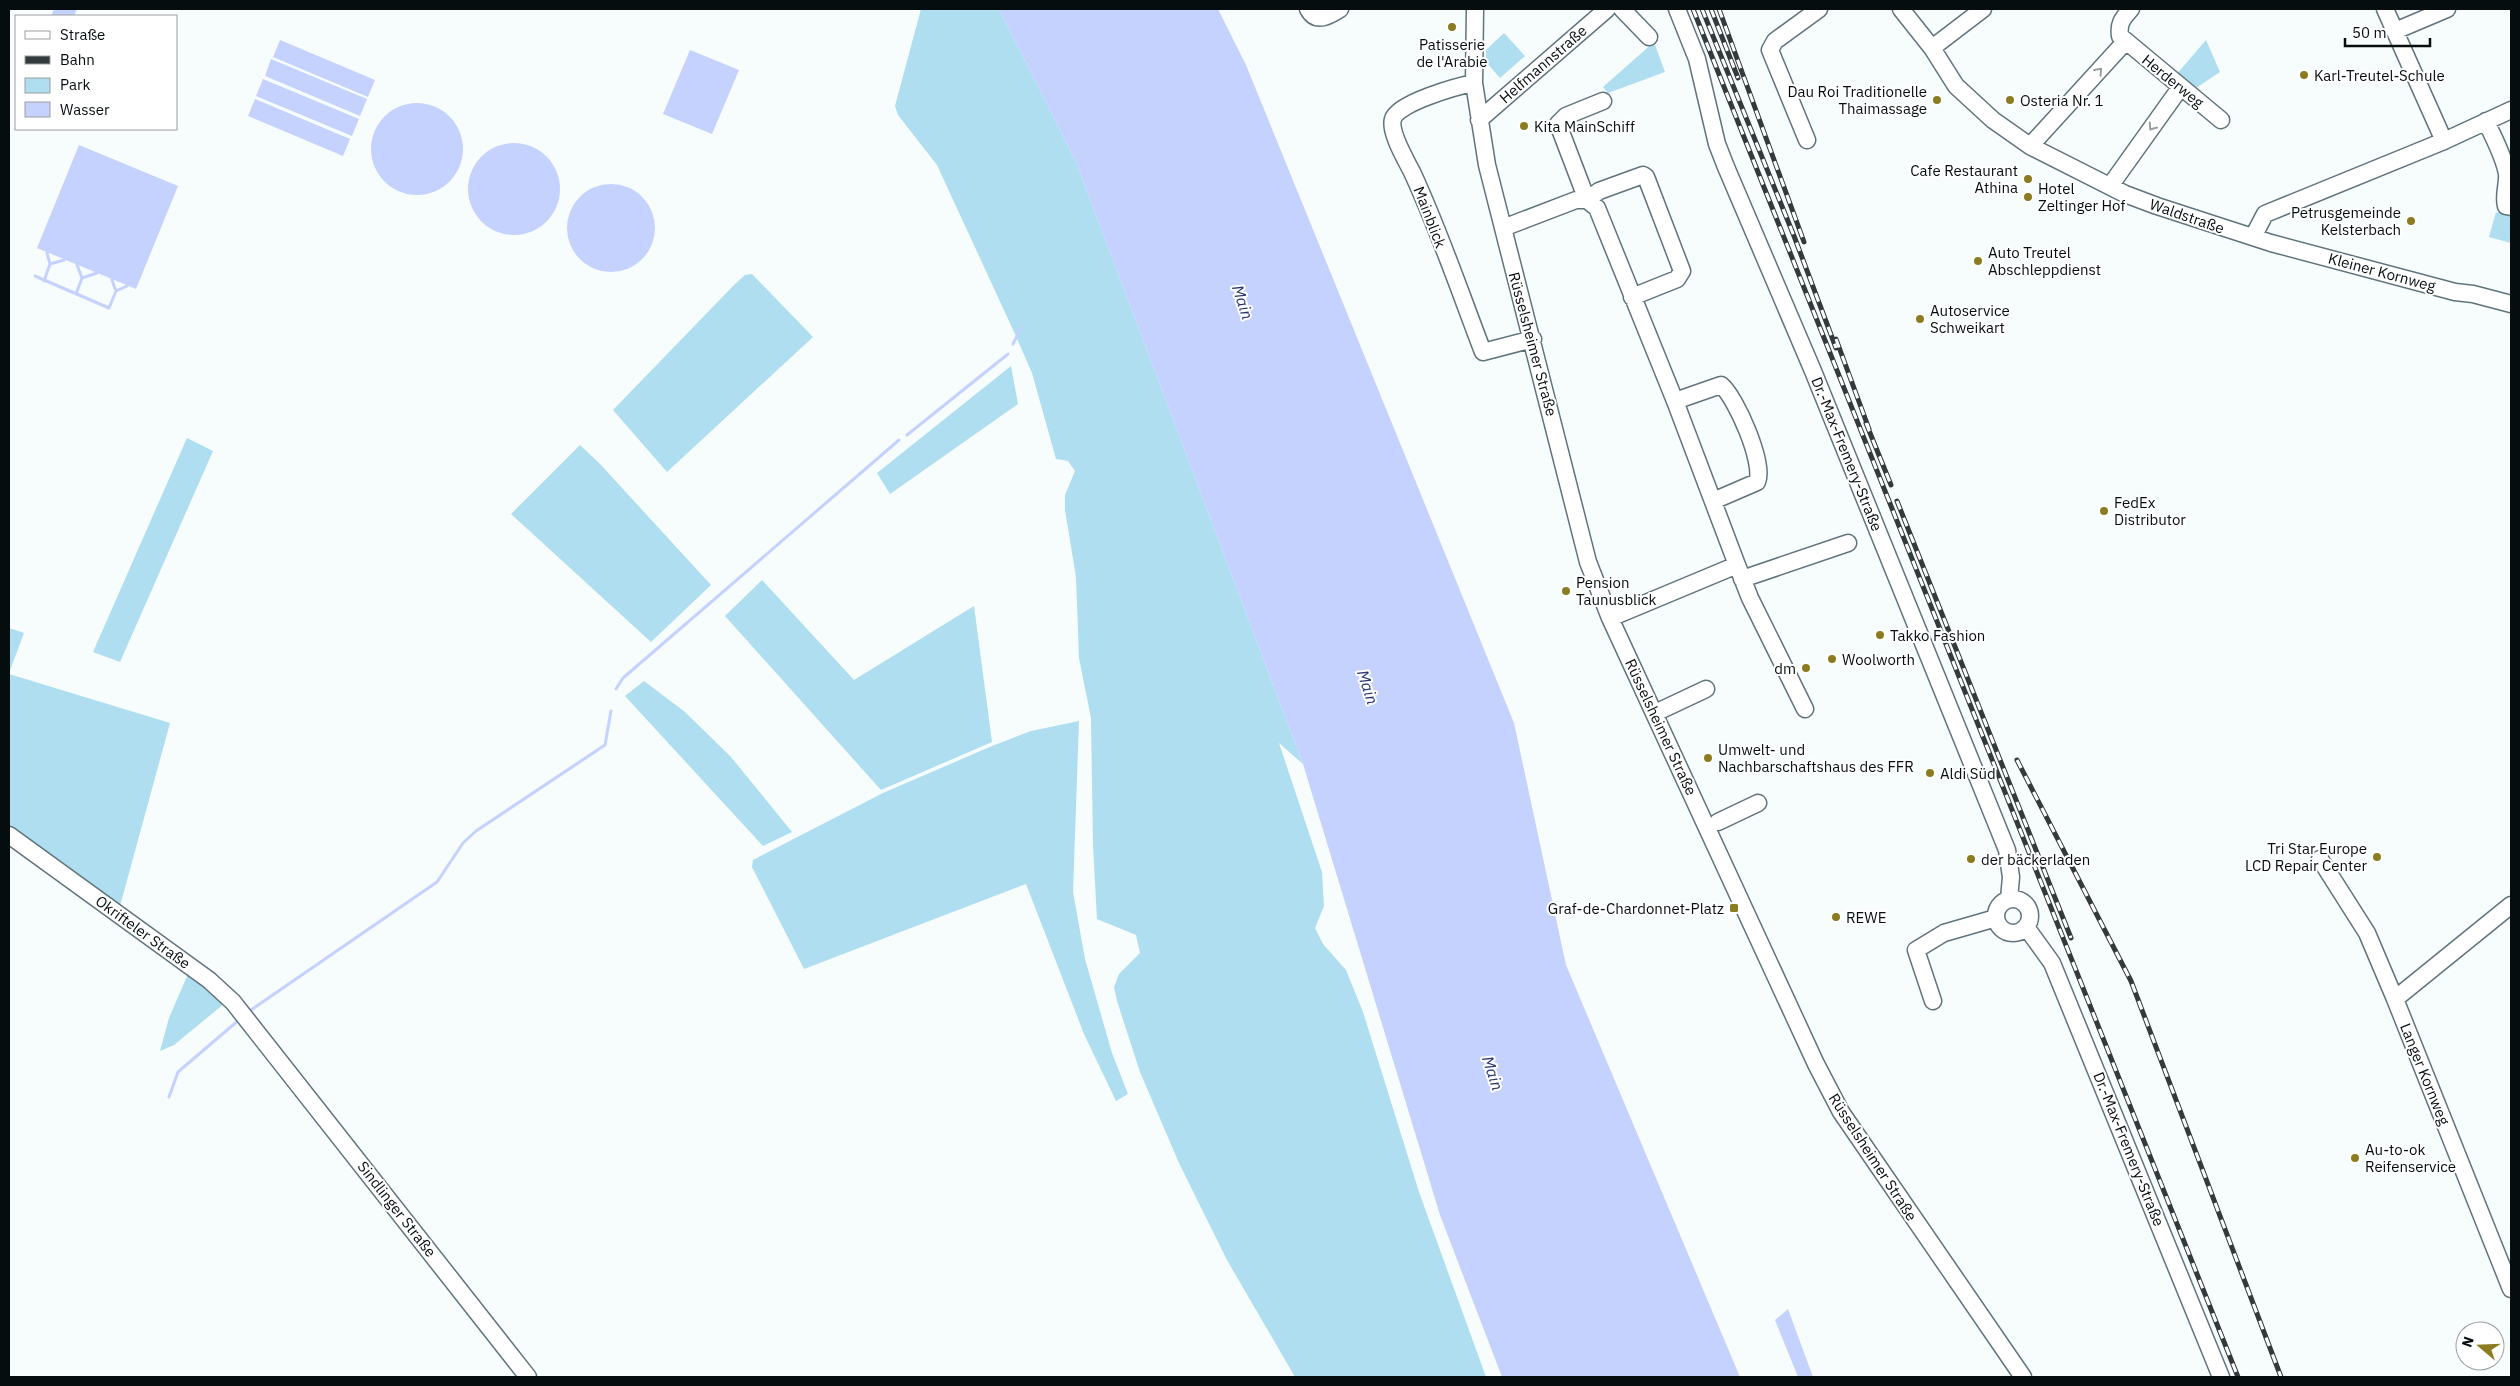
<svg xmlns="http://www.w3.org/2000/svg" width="2520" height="1386" viewBox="0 0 2520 1386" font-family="'IBM Plex Sans',sans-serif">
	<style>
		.green { fill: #aedeef }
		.water { fill: #c4d2fd }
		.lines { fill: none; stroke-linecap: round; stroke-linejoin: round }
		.stream { stroke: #c4d2fd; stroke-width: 3 }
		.minor-casing { stroke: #60747c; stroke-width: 19 }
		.minor { stroke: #fff; stroke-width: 16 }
		.rail-casing { stroke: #333a3c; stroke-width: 5 }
		.rail { stroke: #fff; stroke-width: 3; stroke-dasharray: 9; stroke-linecap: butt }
		.oneway { stroke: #9b9e9f }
		.poi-dot { fill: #8b7c22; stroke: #fff; stroke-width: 2 }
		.labels { text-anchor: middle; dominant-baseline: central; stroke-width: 4; stroke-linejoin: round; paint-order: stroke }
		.poi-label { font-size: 15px; fill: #060d0f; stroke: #fff; text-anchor: start }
		.street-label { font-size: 15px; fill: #060d0f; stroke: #fff }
		.water-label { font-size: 16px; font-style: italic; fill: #263471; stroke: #fff }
	</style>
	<rect width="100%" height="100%" fill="#f7fcfd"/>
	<path class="green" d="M921,9h78l77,153 227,602 -24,-21 43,129 2,34 -9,22 8,16 23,26 17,42 56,180 67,185h-191l-68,-117 -48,-97 -39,-91 -23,-71 -3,-14 5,-13 21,-21 -4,-18 -39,-16 -4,-74 -2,-127 -12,-60 -3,-81 -11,-67v-15l10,-24 -7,-10 -12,-2 -24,-86 -17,-39 -78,-169 -39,-50 -3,-9z
		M1504,33l21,23 -25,22 -14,-16v-12z
		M2206,40l14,32 -27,18 -17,-15z
		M1654,42l11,30 -57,21 -5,-6z
		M2496,212l15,4v27l-22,-6z
		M752,274l61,63 -146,135 -54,-62 122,-126 10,-9z
		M1011,366l7,38 -128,90 -13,-21z
		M187,438l26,13 -93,211 -27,-10z
		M580,445l20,19 111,121 -60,57 -140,-128z
		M762,580l92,100 120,-74 18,136 -111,48 -156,-174z
		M9,628l15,5 -15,40z
		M9,674l161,49 -50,183 -111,-81z
		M644,681l41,31 46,45 61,75 -29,14 -138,-150z
		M1079,721l-6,171 12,67 27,94 16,41 -12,7 -32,-67 -58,-150 -222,85 -52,-102 1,-7 130,-67 109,-47 39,-15z
		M188,974l37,29 -51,42 -14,6 9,-33z"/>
	<path class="water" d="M54,9h23l-3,7h-23z
		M999,9h219l28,56 268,658 52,242 174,412h-238l-62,-162 -137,-451 -227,-602z
		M280,40l95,40 -7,17 -95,-40z
		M690,50l49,20 -27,64 -49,-20z
		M271,59l96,40 -7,17 -95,-40z
		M263,79l96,40 -7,17 -96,-40z
		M255,99l95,40 -7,17 -95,-40z
		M371 149a46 46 0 1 1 92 0a46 46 0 1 1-92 0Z
		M468 189a46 46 0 1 1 92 0a46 46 0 1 1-92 0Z
		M79,145l99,41 -42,103 -99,-41z
		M567 228a44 44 0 1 1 88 0a44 44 0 1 1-88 0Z
		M1788,1309l25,68h-15l-23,-57z"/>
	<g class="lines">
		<path class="stream" d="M50,264l14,-4
			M35,276l74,32 7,-17 -4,-11
			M82,278l15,-5
			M44,281l6,-17 -3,-11
			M116,291l11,-5
			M76,294l6,-16 -5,-13
			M1013,344l8,-16
			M907,435l101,-81
			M616,689l7,-11 276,-238
			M251,1010l186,-128 26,-39 13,-12 129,-86 6,-34
			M169,1097l9,-25 62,-53"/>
		<defs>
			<path id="minor" d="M1308,9c8,15 21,7 32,0
				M1475,9l-1,74 13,82 101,397 22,56 206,446 25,48 182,265
				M1622,9l27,28
				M1677,9l20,50 20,85 9,23 87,204 194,479 4,27 -2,22
				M1901,9l31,39 24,38 37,34 37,26 95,48 32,12 114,37 184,49 18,2 38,10
				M2131,9c-8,9 -13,14 -11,27l101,84
				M2385,9l59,132
				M2395,31l52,-22
				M1932,48l51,-39
				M1474,83c-16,3 -77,20 -81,36 -4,13 13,41 19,53 27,58 48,120 71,180l50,-13
				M1603,101l-37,15 -8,8 29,76 12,-9 44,-16 3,2 36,94 -5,8 -45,18
				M1479,120l128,-111
				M2486,121c7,16 18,35 21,53 1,10 -4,22 -1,32l5,1
				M1807,140l-37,-90 5,-9 44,-32
				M2030,146l95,-104
				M2110,186l70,-98
				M1503,228l73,-28h11l10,8 78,193 62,164 -127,53
				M2253,237l12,-23 179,-73 67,-31
				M1675,401l46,-16c15,12 44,79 36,97l-44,19
				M1737,565l13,33 55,111
				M1742,579l106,-36
				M1655,713l51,-24
				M1718,822l40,-19
				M9,835l200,145 24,22 295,375
				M2320,859l47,74 28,66
				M1996 916a17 17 0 1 1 34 0a17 17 0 1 1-34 0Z
				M2511,905l-116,94 116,290
				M2026,927l26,36 169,414
				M1933,1001l-17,-51 28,-17 52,-15"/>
		</defs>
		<use href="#minor" class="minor-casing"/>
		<use href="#minor" class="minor"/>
		<defs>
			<path id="rail" d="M1693,9l545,1368
				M1702,9l92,227 42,112
				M1711,9l27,69
				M1719,9l85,233
				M1836,339l33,90
				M1866,423l25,62
				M1897,501l174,437
				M2017,760l114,221 150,396"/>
		</defs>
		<use href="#rail" class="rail-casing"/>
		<use href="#rail" class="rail"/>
	</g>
	<defs><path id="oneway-chevron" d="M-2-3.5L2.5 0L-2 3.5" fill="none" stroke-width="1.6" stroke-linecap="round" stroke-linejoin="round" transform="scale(1.25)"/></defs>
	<g class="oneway">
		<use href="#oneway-chevron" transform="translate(2099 71) rotate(-48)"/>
		<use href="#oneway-chevron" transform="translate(2152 127) rotate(125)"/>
	</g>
	<g class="poi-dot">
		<circle cx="1452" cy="27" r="5"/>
		<circle cx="2304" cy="75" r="5"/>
		<circle cx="1937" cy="100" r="5"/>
		<circle cx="2010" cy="100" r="5"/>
		<circle cx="1524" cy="126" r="5"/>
		<circle cx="2028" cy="179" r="5"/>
		<circle cx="2028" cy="197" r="5"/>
		<circle cx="2411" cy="221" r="5"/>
		<circle cx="1978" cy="261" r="5"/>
		<circle cx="1920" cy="319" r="5"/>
		<circle cx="2104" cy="511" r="5"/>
		<circle cx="1566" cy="591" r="5"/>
		<circle cx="1880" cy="635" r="5"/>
		<circle cx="1832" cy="659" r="5"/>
		<circle cx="1806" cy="668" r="5"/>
		<circle cx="1708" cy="758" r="5"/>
		<circle cx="1930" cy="773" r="5"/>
		<circle cx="2377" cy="857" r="5"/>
		<circle cx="1971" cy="859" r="5"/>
		<rect x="1729" y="903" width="10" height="10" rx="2.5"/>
		<circle cx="1836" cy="917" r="5"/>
		<circle cx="2355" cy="1158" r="5"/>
	</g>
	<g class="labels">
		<g class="poi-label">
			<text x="1452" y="44" text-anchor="middle">Patisserie<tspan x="1452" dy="17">de l'Arabie</tspan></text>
			<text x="2314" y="75">Karl-Treutel-Schule</text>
			<text x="1927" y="91" text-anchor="end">Dau Roi Traditionelle<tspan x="1927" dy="17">Thaimassage</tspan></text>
			<text x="2020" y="100">Osteria Nr. 1</text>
			<text x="1534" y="126">Kita MainSchiff</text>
			<text x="2018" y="170" text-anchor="end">Cafe Restaurant<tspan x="2018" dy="17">Athina</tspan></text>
			<text x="2038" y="188">Hotel<tspan x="2038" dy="17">Zeltinger Hof</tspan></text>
			<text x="2401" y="212" text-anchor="end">Petrusgemeinde<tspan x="2401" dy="17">Kelsterbach</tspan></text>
			<text x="1988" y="252">Auto Treutel<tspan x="1988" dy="17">Abschleppdienst</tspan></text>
			<text x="1930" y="310">Autoservice<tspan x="1930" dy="17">Schweikart</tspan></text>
			<text x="2114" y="502">FedEx<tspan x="2114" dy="17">Distributor</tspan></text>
			<text x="1576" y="582">Pension<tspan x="1576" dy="17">Taunusblick</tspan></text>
			<text x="1890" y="635">Takko Fashion</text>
			<text x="1842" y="659">Woolworth</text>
			<text x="1796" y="668" text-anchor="end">dm</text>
			<text x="1718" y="749">Umwelt- und<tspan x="1718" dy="17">Nachbarschaftshaus des FFR</tspan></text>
			<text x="1940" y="773">Aldi Süd</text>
			<text x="2367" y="848" text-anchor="end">Tri Star Europe<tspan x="2367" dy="17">LCD Repair Center</tspan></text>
			<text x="1981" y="859">der bäckerladen</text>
			<text x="1724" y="908" text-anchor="end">Graf-de-Chardonnet-Platz</text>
			<text x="1846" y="917">REWE</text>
			<text x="2365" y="1149">Au-to-ok<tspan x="2365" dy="17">Reifenservice</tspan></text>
		</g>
		<g class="street-label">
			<text transform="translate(1543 64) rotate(-41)">Helfmannstraße</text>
			<text transform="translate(2173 81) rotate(39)">Herderweg</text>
			<text transform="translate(2187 216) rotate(19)">Waldstraße</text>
			<text transform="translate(1430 217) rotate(69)">Mainblick</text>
			<text transform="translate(2382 272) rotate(15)">Kleiner Kornweg</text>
			<text transform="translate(1533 344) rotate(75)">Rüsselsheimer Straße</text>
			<text transform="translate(1847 454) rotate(68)">Dr.-Max-Fremery-Straße</text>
			<text transform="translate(1661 727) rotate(65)">Rüsselsheimer Straße</text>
			<text transform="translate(143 932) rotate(36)">Okrifteler Straße</text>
			<text transform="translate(2425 1074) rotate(68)">Langer Kornweg</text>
			<text transform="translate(2129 1149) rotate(68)">Dr.-Max-Fremery-Straße</text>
			<text transform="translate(1873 1157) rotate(57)">Rüsselsheimer Straße</text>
			<text transform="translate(397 1209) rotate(52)">Sindlinger Straße</text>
		</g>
		<g class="water-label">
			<text transform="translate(1243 302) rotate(72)">Main</text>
			<text transform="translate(1368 687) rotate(72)">Main</text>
			<text transform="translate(1493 1073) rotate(72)">Main</text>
		</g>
	</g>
	<rect width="2520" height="1386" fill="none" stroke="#060d0f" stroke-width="20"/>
	<rect x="15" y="15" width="162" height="115" fill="#ffffff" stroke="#9b9e9f"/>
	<rect x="25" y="31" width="25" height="8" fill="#ffffff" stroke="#9b9e9f"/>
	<text x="60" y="40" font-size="15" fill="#060d0f">Straße</text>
	<rect x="25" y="56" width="25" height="8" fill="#333a3c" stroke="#9b9e9f"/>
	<text x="60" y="65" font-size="15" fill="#060d0f">Bahn</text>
	<rect x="25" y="78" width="25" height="15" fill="#aedeef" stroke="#9b9e9f"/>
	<text x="60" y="90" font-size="15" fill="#060d0f">Park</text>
	<rect x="25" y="102" width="25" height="15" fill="#c4d2fd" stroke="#9b9e9f"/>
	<text x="60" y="115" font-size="15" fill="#060d0f">Wasser</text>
	<g transform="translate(2480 1346) rotate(289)"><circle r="24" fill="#ffffff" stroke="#9b9e9f"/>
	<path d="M0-4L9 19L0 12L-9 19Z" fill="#8b7c22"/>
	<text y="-8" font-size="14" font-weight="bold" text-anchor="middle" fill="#060d0f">N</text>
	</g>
	<path d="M2345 38v8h85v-8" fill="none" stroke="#060d0f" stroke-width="2.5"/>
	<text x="2352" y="38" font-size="15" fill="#060d0f" stroke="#ffffff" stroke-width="4" paint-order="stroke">50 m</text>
</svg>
